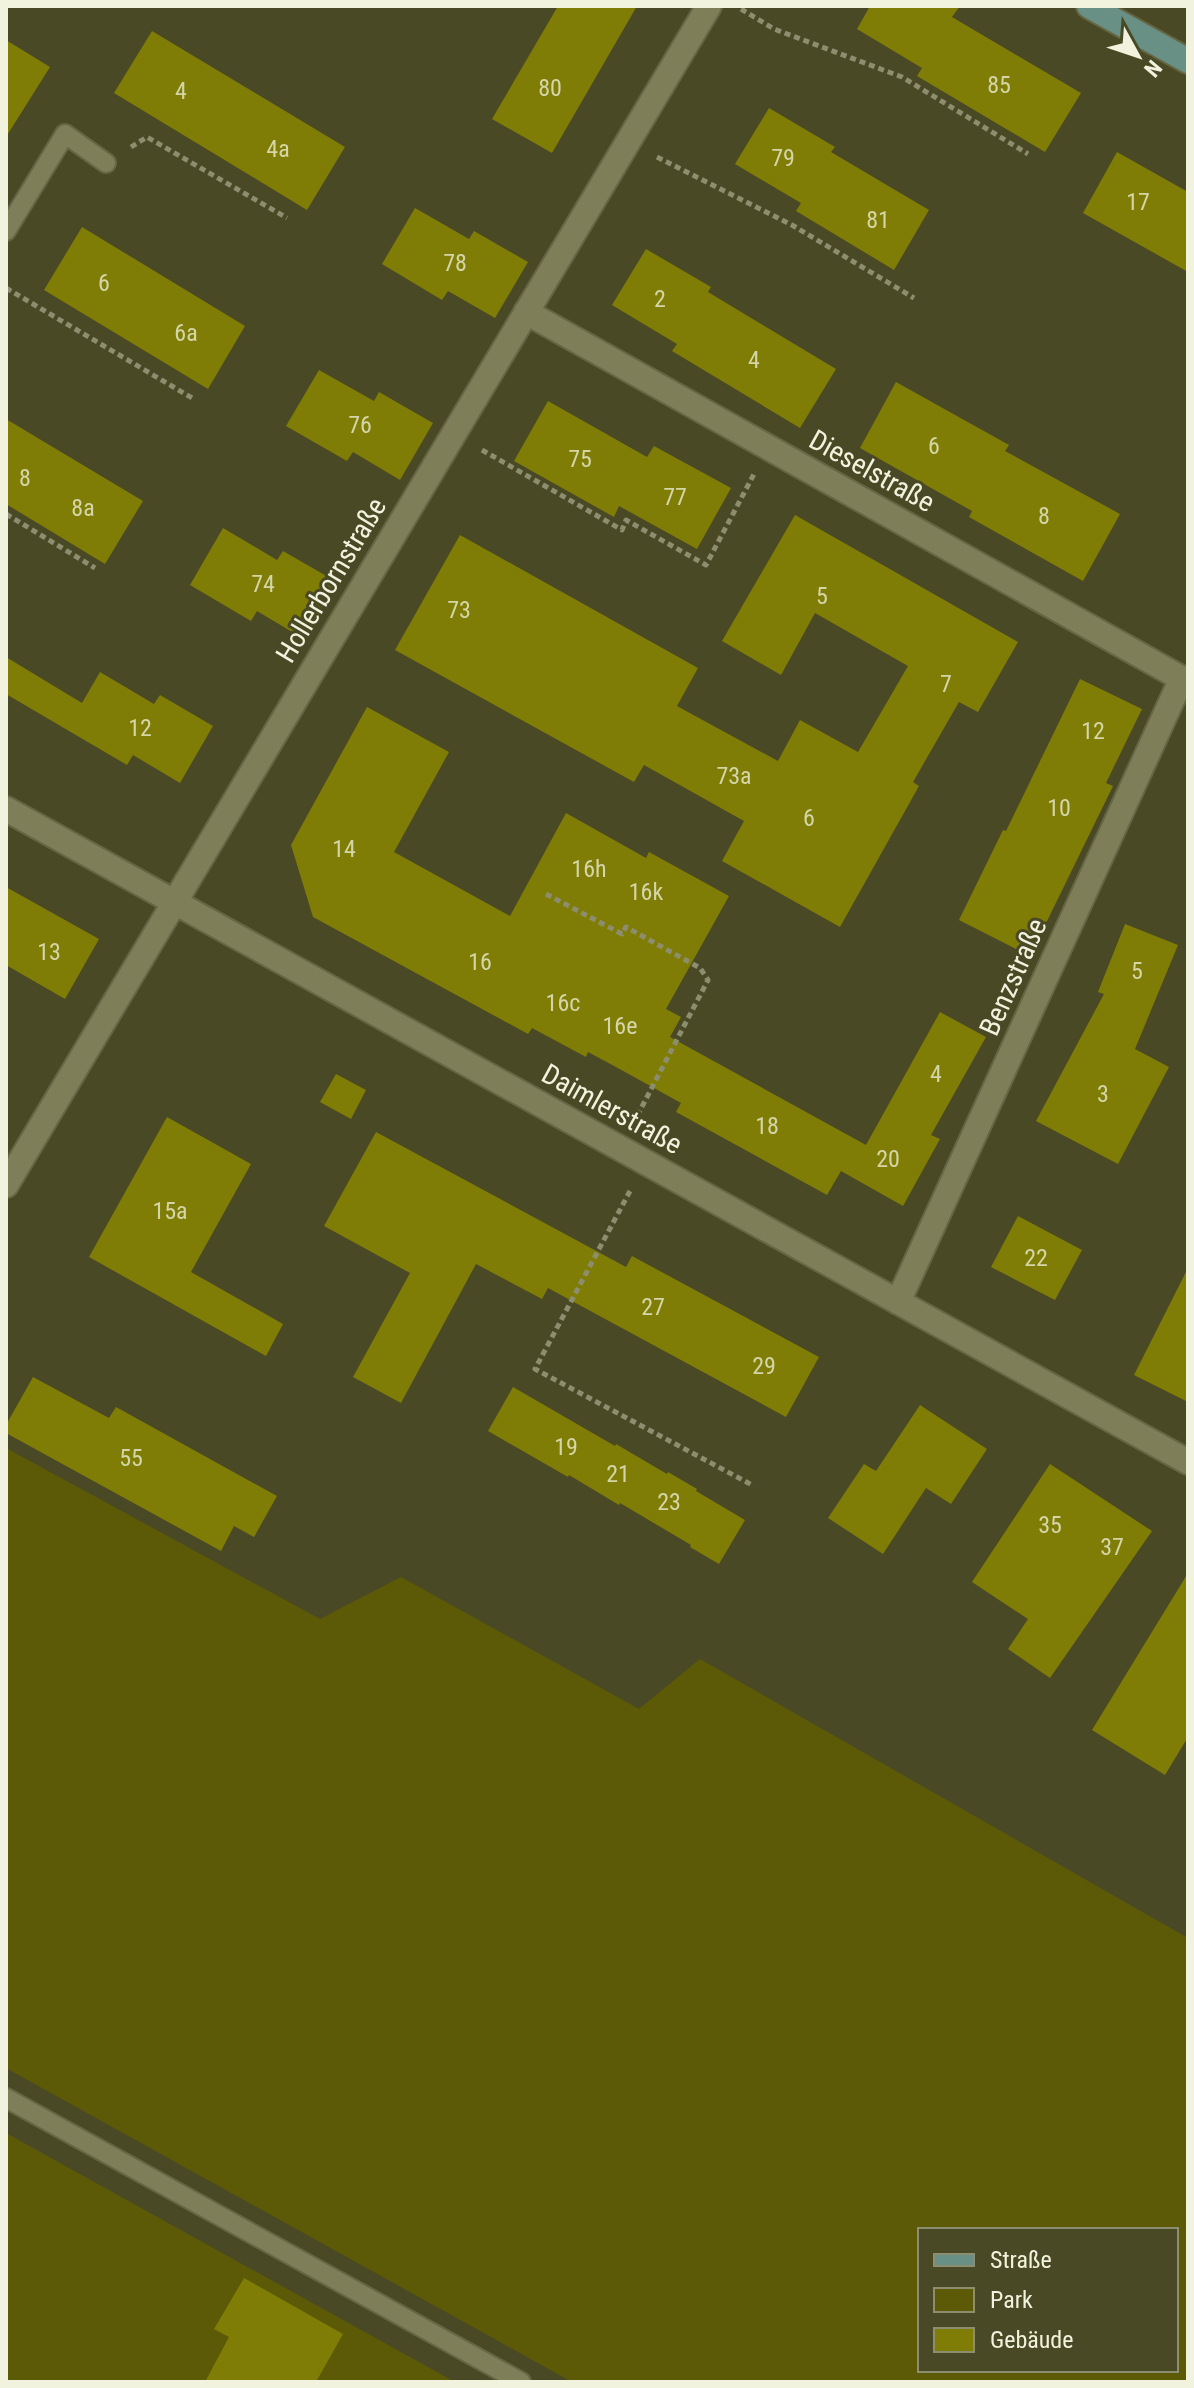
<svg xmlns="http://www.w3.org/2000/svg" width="1194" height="2388" viewBox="0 0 1194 2388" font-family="'Roboto Condensed',sans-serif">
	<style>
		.green { fill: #5c5a06; fill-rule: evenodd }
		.building { fill: #7f7d05 }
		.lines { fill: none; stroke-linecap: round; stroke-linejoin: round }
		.lane-casing { stroke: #666645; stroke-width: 22 }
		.street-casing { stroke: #666645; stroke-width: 28 }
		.secondary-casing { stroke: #666645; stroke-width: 28 }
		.path { stroke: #8d8d6f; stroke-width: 5; stroke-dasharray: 6 4; stroke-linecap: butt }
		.lane { stroke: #7e7e59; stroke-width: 18 }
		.street { stroke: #7e7e59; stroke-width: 24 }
		.secondary { stroke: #689084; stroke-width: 24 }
		.labels { text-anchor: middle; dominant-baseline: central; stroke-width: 6; stroke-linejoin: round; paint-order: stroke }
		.number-label { font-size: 24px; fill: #d5d6a8 }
		.street-label { font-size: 28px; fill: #f2f3de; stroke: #4a4925 }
	</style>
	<rect width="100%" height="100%" fill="#4a4925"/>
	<path class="green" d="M6,1448l314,171 81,-42 238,132 61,-50 488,279v444h-616l-566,-314zM920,2230h256v140h-256z
		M6,2133l449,249h-449z"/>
	<path class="building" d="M558,6h79l-85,147 -60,-34z
		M870,6h90l-8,11 129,76 -36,59 -128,-76 5,-8 -65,-39z
		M152,31l193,116 -38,63 -193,-117z
		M6,40l44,27 -44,70z
		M769,108l66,39 -4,5 98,58 -35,60 -98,-59 5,-8 -66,-39z
		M1117,152l71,40v80l-105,-59z
		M415,208l54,31 5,-8 54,31 -33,56 -47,-27 -6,9 -60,-36z
		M82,227l163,99 -37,63 -164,-99z
		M646,249l65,38 -3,5 128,77 -36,59 -128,-77 5,-7 -65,-39z
		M319,370l55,31 5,-9 54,31 -33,57 -47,-28 -6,9 -61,-35z
		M896,382l113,63 -4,6 115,63 -37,67 -114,-64 3,-6 -112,-63z
		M548,401l99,56 7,-11 77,42 -34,61 -78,-43 -5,11 -100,-56z
		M6,419l137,82 -38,63 -99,-60z
		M795,515l223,127 -40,70 -19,-10 -46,80 6,4 -79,141 -118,-66 22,-40 -100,-56 -10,17 -239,-132 65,-115 238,133 -21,38 101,55 22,-41 58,32 50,-86 -93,-53 -34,62 -59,-34z
		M223,528l54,32 6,-9 54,31 -33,57 -47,-28 -6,10 -61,-36z
		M6,657l76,46 18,-31 54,32 6,-9 53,31 -33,57 -47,-28 -6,10 -121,-71z
		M1080,679l62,30 -36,74 7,3 -83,170 -71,-36 44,-90 3,1z
		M367,707l82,45 -55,100 116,64 56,-103 80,45 3,-6 80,44 -63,113 15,8 -11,20 196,108 74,-133 46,25 -55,98 9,4 -37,67 -62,-35 -14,24 -151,-83 5,-9 -65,-36 -28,-15 -2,5 -54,-29 -4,6 -215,-117 -22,-72z
		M6,887l93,52 -34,60 -59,-34z
		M1125,924l53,21 -43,104 34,18 -51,97 -82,-43 68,-127 -6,-2z
		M336,1074l30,16 -15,29 -31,-17z
		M167,1117l84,47 -60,108 92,52 -17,32 -177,-99z
		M376,1132l250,135 6,-11 187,101 -33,60 -238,-129 -6,11 -66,-35 -75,139 -48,-26 57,-104 -86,-47z
		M1018,1216l64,34 -27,50 -64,-33z
		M1188,1268v134l-54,-27z
		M33,1377l76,41 7,-11 161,89 -23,41 -20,-11 -13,25 -215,-118v-8z
		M513,1387l102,59 1,-2 51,30 1,-2 29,17 -1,2 49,29 -26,44 -29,-17 1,-2 -71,-42 -1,2 -50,-30 -1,2 -80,-46z
		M920,1405l67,44 -36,55 -25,-16 -43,66 -55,-36 36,-54 12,7z
		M1050,1464l102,67 -102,147 -42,-29 20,-30 -56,-37z
		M1188,1573v164l-23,38 -73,-45z
		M244,2278l99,56 -27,48h-111l24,-45 -15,-8z"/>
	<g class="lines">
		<defs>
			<path id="lane" d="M6,231l59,-97 41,29
				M6,2098l515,284"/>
			<path id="street" d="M526,312l662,370
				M6,809l1182,653
				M6,1185l703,-1179
				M898,1302l284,-624"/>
			<path id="secondary" d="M1089,6l99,55"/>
		</defs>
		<use href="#lane" class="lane-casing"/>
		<use href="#street" class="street-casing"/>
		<use href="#secondary" class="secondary-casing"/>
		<path class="path" d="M741,9l33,20 128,48 126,77
			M131,147l16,-10 140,81
			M657,157l135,68 122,73
			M6,288l186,110
			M482,450l140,80 4,-10 80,45 48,-91
			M6,514l89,54
			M546,894l76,40 4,-7 74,41 8,12 -74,142
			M630,1191l-95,178 219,117"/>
		<use href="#lane" class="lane"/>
		<use href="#street" class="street"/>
		<use href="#secondary" class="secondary"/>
	</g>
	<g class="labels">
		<g class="number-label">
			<text x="999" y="85">85</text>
			<text x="550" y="88">80</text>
			<text x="181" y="91">4</text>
			<text x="278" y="149">4a</text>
			<text x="783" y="158">79</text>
			<text x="1138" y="202">17</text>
			<text x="878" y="220">81</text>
			<text x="455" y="263">78</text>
			<text x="104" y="283">6</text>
			<text x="660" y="299">2</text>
			<text x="186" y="333">6a</text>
			<text x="754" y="360">4</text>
			<text x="360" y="425">76</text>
			<text x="934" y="446">6</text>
			<text x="580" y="459">75</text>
			<text x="25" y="478">8</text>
			<text x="675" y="497">77</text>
			<text x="83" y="508">8a</text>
			<text x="1044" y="516">8</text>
			<text x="263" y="584">74</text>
			<text x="822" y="596">5</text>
			<text x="459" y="610">73</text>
			<text x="946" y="684">7</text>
			<text x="140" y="728">12</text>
			<text x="1093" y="731">12</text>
			<text x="734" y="776">73a</text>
			<text x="1059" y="808">10</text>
			<text x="809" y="818">6</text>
			<text x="344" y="849">14</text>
			<text x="589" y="869">16h</text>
			<text x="646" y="892">16k</text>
			<text x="49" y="952">13</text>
			<text x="480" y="962">16</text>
			<text x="1137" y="971">5</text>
			<text x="563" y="1003">16c</text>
			<text x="620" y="1026">16e</text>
			<text x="936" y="1074">4</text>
			<text x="1103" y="1094">3</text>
			<text x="767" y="1126">18</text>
			<text x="888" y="1159">20</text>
			<text x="170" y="1211">15a</text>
			<text x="1036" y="1258">22</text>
			<text x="653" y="1307">27</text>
			<text x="764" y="1366">29</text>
			<text x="566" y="1447">19</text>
			<text x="131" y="1458">55</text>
			<text x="618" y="1474">21</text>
			<text x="669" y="1502">23</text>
			<text x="1050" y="1525">35</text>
			<text x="1112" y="1547">37</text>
		</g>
		<g class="street-label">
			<text transform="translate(872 471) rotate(29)">Dieselstraße</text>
			<text transform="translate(331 580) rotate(-59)">Hollerbornstraße</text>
			<text transform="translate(1013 977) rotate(-66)">Benzstraße</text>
			<text transform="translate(612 1109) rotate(29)">Daimlerstraße</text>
		</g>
	</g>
	<rect width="1194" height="2388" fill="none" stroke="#f2f3de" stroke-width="16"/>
	<rect x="918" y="2228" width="260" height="144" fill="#4a4925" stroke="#8d8d6f" stroke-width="2"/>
	<rect x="934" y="2254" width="40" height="12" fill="#689084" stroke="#8d8d6f" stroke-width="2"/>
	<text x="990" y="2268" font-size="24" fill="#f2f3de">Straße</text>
	<rect x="934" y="2288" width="40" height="24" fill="#5c5a06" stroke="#8d8d6f" stroke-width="2"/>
	<text x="990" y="2308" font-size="24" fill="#f2f3de">Park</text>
	<rect x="934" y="2328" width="40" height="24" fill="#7f7d05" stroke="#8d8d6f" stroke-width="2"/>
	<text x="990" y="2348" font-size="24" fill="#f2f3de">Gebäude</text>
	<g transform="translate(1138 56) rotate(130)" stroke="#4a4925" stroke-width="6" paint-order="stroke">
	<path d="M0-6L14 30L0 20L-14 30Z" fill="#f2f3de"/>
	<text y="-12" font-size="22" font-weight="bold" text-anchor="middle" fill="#f2f3de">N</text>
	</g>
</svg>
